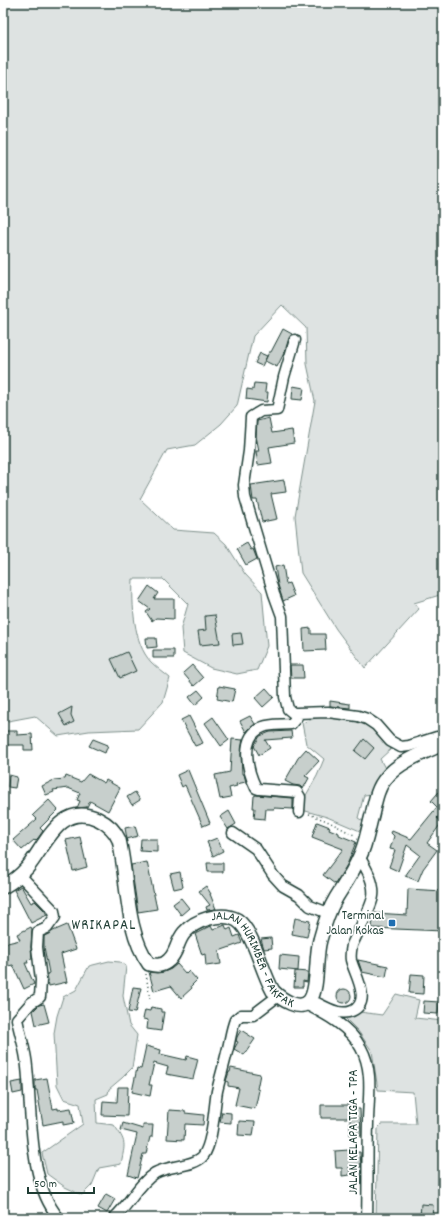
<svg xmlns="http://www.w3.org/2000/svg" width="446" height="1221" viewBox="0 0 446 1221" font-family="Dekko,sans-serif">
	<style>
		.green { fill: #dee3e2; stroke: #7e908b }
		.building { fill: #c7cfcc; stroke: #1f3d34 }
		.lines { fill: none; stroke-linecap: round; stroke-linejoin: round }
		.minor-casing { stroke: #1f3d34; stroke-width: 13 }
		.major-casing { stroke: #1f3d34; stroke-width: 16 }
		.path { stroke: #1f3d34; stroke-width: 1.5; stroke-dasharray: 1 3; stroke-linecap: butt }
		.minor { stroke: #fff; stroke-width: 10 }
		.major { stroke: #fff; stroke-width: 13 }
		.poi-dot { fill: #1f6fb2; stroke: #fff; stroke-width: 1.5 }
		.labels { text-anchor: middle; dominant-baseline: central; stroke-width: 3.5; stroke-linejoin: round; paint-order: stroke }
		.poi-label { font-size: 13px; fill: #1f3d34; stroke: #fff; text-anchor: end }
		.street-label { font-size: 13px; fill: #1f3d34; stroke: #fff }
		.quarter-label { font-size: 15px; letter-spacing: 1px; fill: #1f3d34; stroke: #fff }
	</style>
	<rect width="100%" height="100%" fill="#fff"/>
	<filter id="ink" filterUnits="userSpaceOnUse"><feTurbulence type="fractalNoise" baseFrequency=".025" numOctaves="2"/><feDisplacementMap in="SourceGraphic" scale="8" xChannelSelector="R" yChannelSelector="G"/><feConvolveMatrix kernelMatrix="1 2 1 2 8 2 1 2 1" color-interpolation-filters="sRGB"/></filter>
	<g filter="url(#ink)">
		<path class="green" d="M3,3h440v591l-29,9 5,6 -54,59 -29,-39 -35,-56 -6,-57 20,-115 -8,-37 -1,-36 -24,-23 -29,31 -16,70 -16,18 -26,21 -28,5 -27,49 33,31 41,3 12,11 19,30 17,18 5,54 -10,24 -20,4 -26,-6 -28,-15 -2,-25 7,-24 -25,-25h-30c-1,25 0,64 18,83 6,6 13,11 19,16l-7,24 -25,27 -49,2 -31,5 -23,-20 -32,6z
			M318,717l36,3 19,8 18,21 -11,10 6,11 -14,24 -8,1 -6,23 5,3 -3,10 -33,-14 -25,-7 3,-13 12,-21 7,-17 -18,-15 -4,-21z
			M109,961l11,1 6,4 -3,30 6,29 8,10 -5,33 -10,10 -13,11 -1,5 -12,5 1,24 17,2c13,18 11,18 7,39l-22,4 -7,17 -10,10 -17,-8 -18,-13 -5,-21 41,-29 -3,-20 -16,-5 -7,-14 -3,-52 3,-17 6,-19 13,-7 13,-24z
			M396,994l23,6 -4,18 28,3v197h-67l2,-90 4,-4h34l-3,-32 -35,-2 -6,-39 -14,-20 -17,-17 19,-2 22,3z"/>
		<path class="building" d="M283,329l9,5 -3,4 -4,13 -8,16 -12,-6 4,-9h2z
			M260,353l7,3 -5,10 -7,-3z
			M254,383l12,1 -1,8h3l-1,10 -21,-3 1,-10 6,1z
			M293,386l11,2 -2,12 -10,-1z
			M269,418l3,15 20,-3 2,13 -25,4 3,16 -14,2 -2,-14h3l-3,-15 1,-15z
			M284,480l2,12 -15,2 6,25 -15,3 -5,-22h-4l-2,-15z
			M247,543l4,7 2,-1 4,10 -11,6 -9,-16z
			M283,565l3,19 3,-1 5,13 -11,5 -5,-16 -3,-18z
			M149,586l9,7 -4,6h20v20l-18,-1 -4,3 -6,-9 4,-3 -11,-8z
			M215,615l5,28 -20,2 -2,-14 8,-1 -1,-14z
			M311,628v6h14l1,16 -22,1 -1,-22z
			M241,633l2,11 -10,1 -1,-11z
			M146,638h10l1,9 -10,1z
			M153,650h21v8h-21z
			M127,652l9,19 -16,7 -9,-19z
			M192,665l11,13 -9,8 -11,-13z
			M290,665h13l1,13h-13z
			M219,686l16,3 -3,13 -15,-3z
			M266,688l8,9 -11,10 -8,-9z
			M198,690l6,7 -9,8 -6,-8z
			M330,701l20,3v4l-20,-2z
			M72,707l-1,8 3,7 -8,4 -7,-12z
			M189,716l14,27 -8,3 -14,-26z
			M250,716l5,8 -9,8 -6,-11z
			M213,717l16,23 -8,6 -16,-23z
			M4,731h13v4l15,-1 1,16h-9v-5h-20z
			M291,731l1,7 -27,2 5,8 -11,7 -5,-9 6,-10 10,-4z
			M93,739l15,6 -3,8 -16,-7z
			M232,739l11,1 -2,14 1,20h2l2,8 -10,2 1,2 -8,2 2,9 -11,2 -5,-24 15,-3z
			M364,739l10,9 -9,11 -10,-8z
			M306,749l13,12 -14,15 4,2 -6,11 -3,-3 -7,-1 -8,-4 13,-23z
			M188,770l22,53 -7,3 -18,-41 -3,2 -5,-12z
			M88,774l16,9 2,-3 14,8 -12,23 -18,-10 -3,6 -10,1 3,-7 -3,-1 3,-7 -12,-5 -15,2 1,2 -8,3 -4,-9 12,-6 11,-1 1,-3 15,6z
			M9,775l8,2 -2,11 -7,-1z
			M443,787v25l-6,6 5,4 -15,21 10,7 -14,19 -5,12 -13,-5 15,-21 -13,-10 -9,26 -9,-4 6,-17 -5,-1 4,-13 -3,-3 1,-2 19,8 26,-32 -6,-6z
			M135,792l5,8 -8,5 -5,-8z
			M256,795l37,3v11l-19,-1v1h-8l-1,10 -11,-1 1,-10h-2l1,-12z
			M49,800l9,10 -18,18 3,3 -5,7 -3,3 -1,-1 -12,10 -9,-10 24,-21 -4,-4z
			M229,811l7,13 -8,5 -8,-12z
			M317,822l13,5 -1,2 10,4v2l17,7 -9,23 -12,19 -12,-9 20,-26 -31,-12z
			M135,826l3,10 -11,3 -2,-11z
			M80,837l7,30 -14,4 -7,-31z
			M217,838l6,13 -10,5 -6,-14z
			M141,839h16v13l-17,-1z
			M147,862l10,47 -19,3 -7,-47z
			M207,863h16v9h-15z
			M180,872l3,15 -9,2 -4,-15z
			M21,886l10,17 4,-2 10,10 2,4 -16,8 -17,-33z
			M206,886l5,8h-1l6,15 -9,1 -1,-3 4,-2 -11,-14z
			M408,889l35,2v40l-71,-3 1,-11 2,-4 32,2z
			M181,898l8,10 -8,7 -8,-11z
			M295,918l15,3 -3,16 -15,-3z
			M67,925l9,24 -15,5 6,28 -18,4 -2,-12 2,-1 -5,-26v-11l9,-5z
			M225,925l2,5 4,-2 3,9 5,-2 3,8 -23,8 2,13 -15,2 -1,-12 -3,1 -7,-21 16,-8 2,4z
			M31,927l1,2 -1,18 1,12 -5,1 1,3h-3l9,21 -10,5 -11,-24 -10,2v-23l17,-4 -3,-6z
			M271,938l1,10 -8,1 -3,-10z
			M280,955l19,2 -1,14 -19,-2z
			M358,960l30,6 -2,11 -24,-5z
			M177,964l9,10 3,-3 8,9 -6,6 1,2 -11,10 -10,-12 -17,5 -5,-19 8,1 7,-1 7,-3z
			M295,971l13,1 -1,10 -4,-1v6h-9z
			M411,974l13,1 -1,19 -14,-1z
			M133,987l8,1 -6,25 -7,-1z
			M337 996a7 7 0 1 1 14 0a7 7 0 1 1-14 0Z
			M424,1001l15,1 -1,12 -15,-1z
			M44,1004l5,18 -13,3 -3,-14 6,-6z
			M151,1007l10,2v3h3l-3,19 -14,-2 1,-9 -5,-1 2,-9 5,1z
			M241,1030l14,9 -11,16 -10,-6 4,-7 -2,-1 1,-4z
			M146,1046l15,4 -1,4 26,6 1,-4 11,3 -5,20 -27,-5 2,-7 -14,-4 -5,22h3l-2,11 -18,-4 5,-24 4,1z
			M231,1068l29,6 -3,15 2,1 -4,19 -20,-4 4,-17 -11,-2v-4l-2,-1 3,-9h1z
			M47,1078l6,31 5,-1v2l13,-2 3,15 -11,2v-4l-20,4 -6,-35h-2v-10z
			M22,1081v11l-9,2 -2,-11z
			M118,1087h10l-1,29 -25,-1 1,-14 14,1z
			M321,1105h31v4h8l1,27h-11v-18h-29z
			M169,1110l16,1v2l19,2 -1,10 -18,-1 -1,16 -17,-1z
			M222,1112l9,1v10l-11,-1z
			M239,1121l16,1 -2,14 -15,-1z
			M123,1123l20,6v-4h10l-1,12h-2l-4,17h-3l-6,24 -9,-3 9,-41 -16,-4z
			M349,1150v3l11,-1 1,15h-12l1,8 -8,1v-8h-6l-1,-17z
			M106,1194l9,5 -8,14 -9,-5z
			M421,1204l12,1 -1,13 -12,-1z"/>
		<g class="lines">
			<defs>
				<path id="minor" d="M295,340l-11,37 -7,33 -16,1 -10,6 -2,34 -5,34 1,12 29,97 8,22 3,81 3,12 5,4h4l31,-1 30,4 9,3 9,6 14,16 11,6 8,-1 28,-9 6,7
					M297,713v4l-6,7c-9,1 -20,0 -28,3 -24,9 -16,43 -7,61l3,1 38,3 3,5 -1,15
					M233,833l23,16 17,26 10,11 16,9 11,11 18,7
					M20,875l34,36 1,6 -8,11 -9,4 -1,15 4,33 -1,17 -9,6 -14,16c3,16 9,32 10,48 5,45 1,116 32,151
					M317,1003c10,5 23,13 35,8 21,-9 2,-38 -1,-51 -1,-5 0,-10 1,-15 5,-12 20,-38 21,-49 2,-13 -7,-28 -13,-38
					M305,1004c21,10 45,23 56,44 13,23 7,51 7,75 -1,32 0,63 -1,95
					M114,1218c15,-13 24,-34 41,-45 14,-8 39,-6 48,-17 10,-13 11,-48 14,-65 3,-13 7,-26 10,-39 3,-11 4,-22 8,-32l6,-5h12l25,-19"/>
				<g id="major">
					<path id="s1" d="M3,887c9,-5 17,-11 24,-19 18,-21 33,-67 71,-49 10,5 17,11 21,21 9,38 6,91 30,124 8,2 14,2 20,-4 8,-7 8,-19 15,-27 11,-13 37,-22 53,-13 6,4 10,11 13,17 9,17 14,38 23,54 8,8 28,22 37,9 9,-13 5,-44 10,-60 4,-15 8,-29 16,-42 8,-13 17,-26 23,-40 7,-13 9,-29 13,-43 3,-13 5,-27 14,-37 12,-16 39,-26 57,-34"/>
				</g>
			</defs>
			<use href="#minor" class="minor-casing"/>
			<use href="#major" class="major-casing"/>
			<path class="path" d="M309,814l18,7 29,15
				M146,974l4,26"/>
			<use href="#minor" class="minor"/>
			<use href="#major" class="major"/>
		</g>
	</g>
	<rect class="poi-dot" x="388" y="919" width="8" height="8" rx="2"/>
	<g class="labels">
		<g class="poi-label">
			<text x="384" y="916">Terminal<tspan x="384" dy="15">Jalan Kokas</tspan></text>
		</g>
		<g class="street-label">
			<text stroke="none"><textPath href="#s1" startOffset="436">JALAN HURIMBER - FAKFAK</textPath></text>
			<text transform="translate(354 1132) rotate(-90)">JALAN KELAPA TIGA - TPA</text>
		</g>
		<g class="quarter-label">
			<text x="104" y="926">WRIKAPAL</text>
		</g>
	</g>
	<rect width="446" height="1221" fill="none" stroke="#fff" stroke-width="16"/>
	<rect x="8" y="8" width="430" height="1205" fill="none" stroke="#1f3d34" stroke-width="1.5" filter="url(#ink)"/>
	<path d="M28 1187v6h66v-6" fill="none" stroke="#1f3d34" stroke-width="2"/>
	<text x="34" y="1187" font-size="12" fill="#1f3d34" stroke="#ffffff" stroke-width="3" paint-order="stroke">50 m</text>
</svg>
